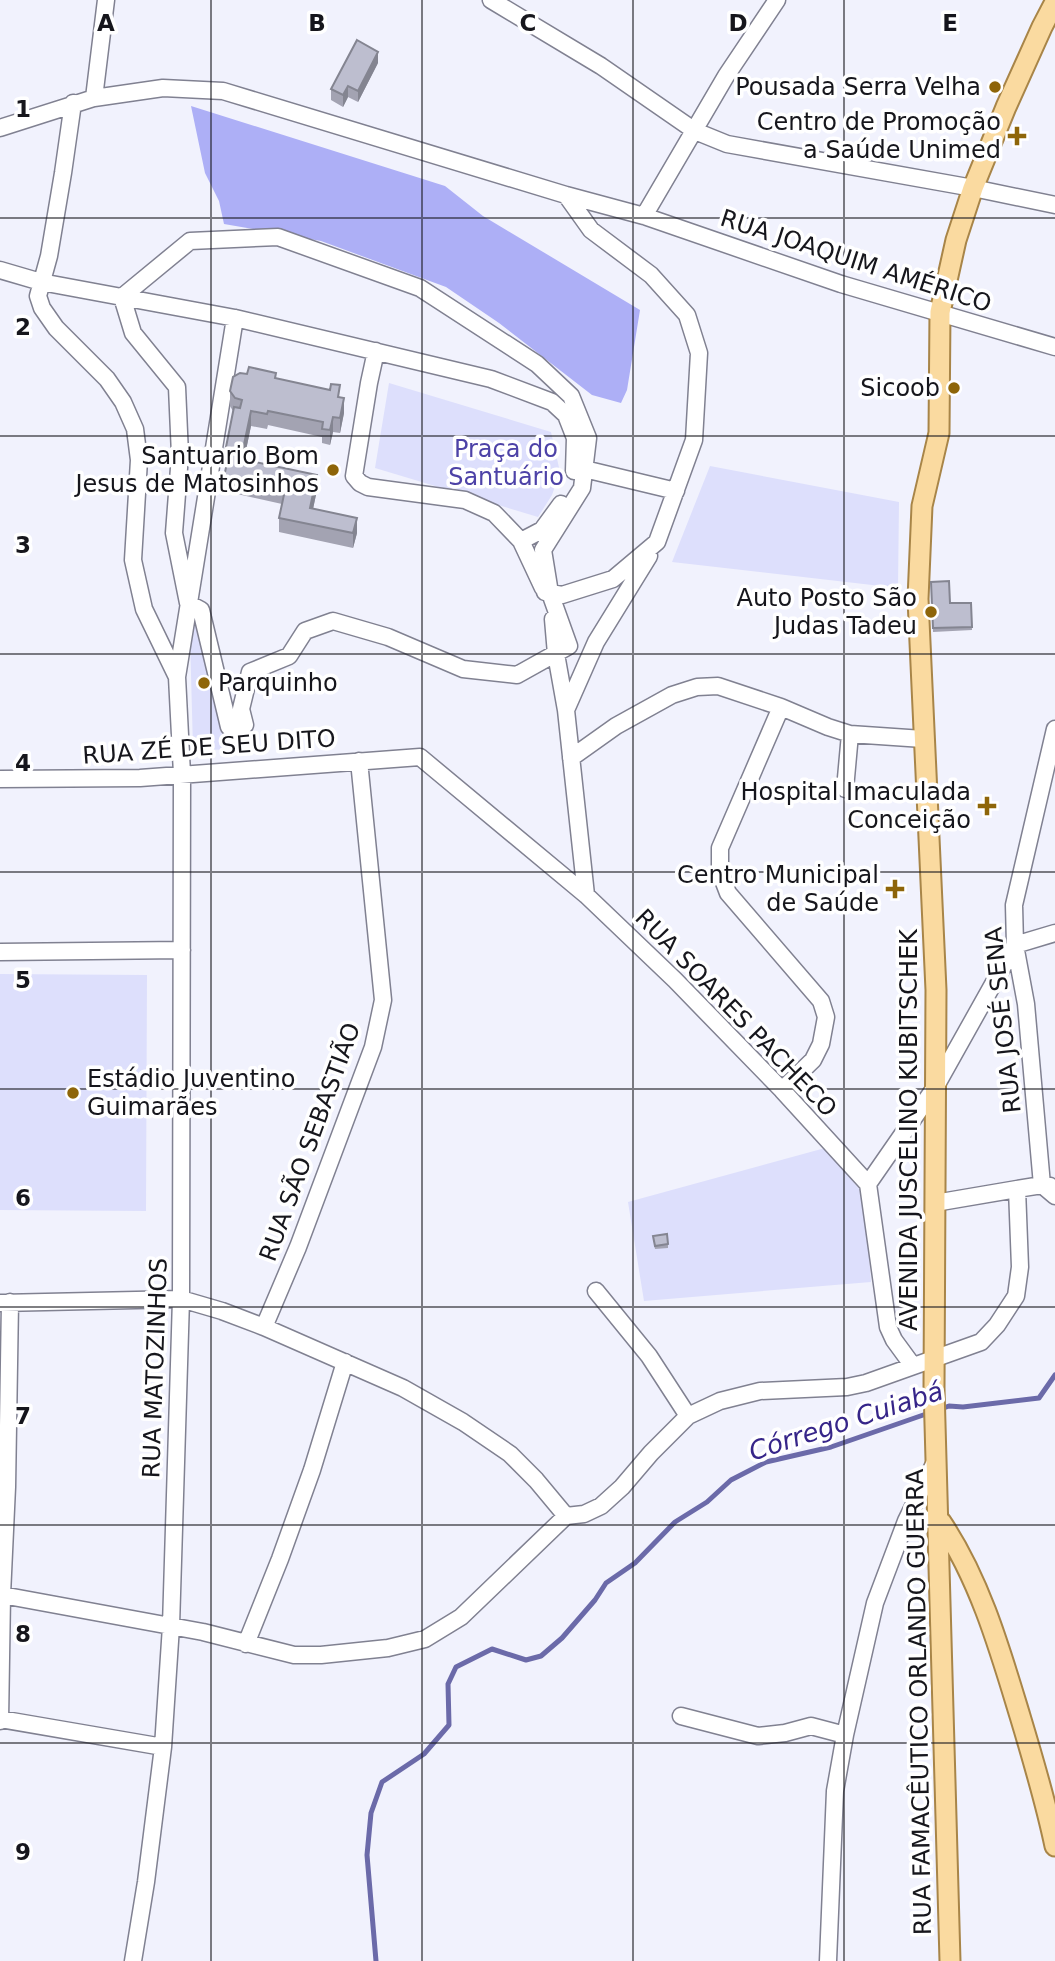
<svg xmlns="http://www.w3.org/2000/svg" width="1055" height="1961" viewBox="0 0 1055 1961" font-family="'DejaVu Sans',sans-serif">
	<style>
		.green { fill: #dddffc }
		.forest { fill: #adaff6 }
		.lines { fill: none; stroke-linecap: round; stroke-linejoin: round }
		.stream { stroke: #6b6aa9; stroke-width: 5 }
		.minor-casing { stroke: #808191; stroke-width: 19 }
		.major-casing { stroke: #a88548; stroke-width: 23 }
		.minor { stroke: #fff; stroke-width: 16 }
		.major { stroke: #fadaa0; stroke-width: 19 }
		.wall { fill: #a3a3b2 }
		.shaded-wall { fill: #848591 }
		.building { fill: #bdbecf; stroke: #848591; stroke-width: 2 }
		.grid { fill: none; stroke: #16161c; stroke-width: 2; stroke-opacity: 0.55 }
		.poi-dot { fill: #8e6509; stroke: #fff; stroke-width: 2.5 }
		.labels { text-anchor: middle; dominant-baseline: central; stroke-width: 7; stroke-linejoin: round; paint-order: stroke }
		.poi-label { font-size: 24px; fill: #16161c; stroke: #fff; text-anchor: end }
		.street-label { font-size: 24px; fill: #16161c; stroke: #fff }
		.park-label { font-size: 24px; fill: #4d42a7; stroke: #fff }
		.water-label { font-size: 26px; font-style: italic; fill: #362589; stroke: #fff }
		.grid-label { font-size: 23px; text-anchor: middle; font-weight: bold; fill: #16161c; stroke: #fff; stroke-width: 7; stroke-linejoin: round; paint-order: stroke }
	</style>
	<rect width="100%" height="100%" fill="#f1f2fd"/>
	<path class="green" d="M389,383l162,49 9,40 -8,23 -14,22 -163,-49z
		M710,466l189,36 -1,86 -226,-26z
		M194,620l8,6 27,124 -36,-1 -3,-112z
		M0,974l147,1 -1,236 -146,-1z
		M825,1148l40,48 6,86 -227,19 -16,-99z"/>
	<path class="forest" d="M191,106l254,80 38,30 157,94 -13,80 -6,13 -29,-8 -93,-72 -53,-36 -125,-46 -97,-17 -5,-23 -14,-28z"/>
	<g class="lines">
		<path class="stream" d="M938,1410l11,-4 14,1 76,-9 16,-23
			M376,1961l-9,-106 4,-42 11,-31 42,-28 25,-29 -1,-41 8,-17 36,-18 34,11 15,-4 21,-18 33,-38 11,-17 29,-20 40,-41 32,-20 24,-22 35,-18 65,-15 98,-34"/>
		<defs>
			<path id="minor" d="M491,0l110,66 94,65 32,13 246,44 82,17
				M94,98l12,-98
				M73,103l-10,70 -14,83 -11,40 4,12 14,20 51,51 16,23 12,27 4,31 -6,100 11,49 33,68 5,97 -1,525 -10,327 -8,121 -17,135 -13,79
				M0,128l94,-30 69,-10 60,3 343,104 78,21 197,68 214,63
				M644,216l82,-140 51,-76
				M278,237l142,51 117,76 34,32 17,42 -6,50 -39,62 7,43 19,53 -52,29 -54,-6 -75,-32 -55,-16 -28,10 -16,25 -39,16 -9,37 4,16 -16,2 -28,-117 -13,-7 -14,-70 6,-78 -3,-68 -44,-54 -11,-36 68,-56z
				M0,270l41,12 194,36 256,61 61,23 14,13 9,23 -1,33
				M376,351l-7,32 -15,93 6,7 8,4 97,13 29,13 27,28 22,47
				M576,467l100,24
				M521,541l21,-11 19,-26
				M545,592l17,3 51,-16 44,-37 37,-102 5,-87 -12,-38 -36,-40 -60,-45 -25,-35
				M553,619l3,35 10,56
				M177,677l58,-359
				M781,707l-61,141v24l8,21 93,108 5,16 -5,27 -8,16 -31,30
				M1055,729l-41,176 1,40 11,59 16,181 13,11
				M571,758l45,-32 56,-31 25,-8 21,-1 63,21 47,20 22,7 73,5
				M0,779l140,-1 280,-21 166,138 89,85 107,110 86,94 20,143 6,13 19,26
				M845,789l5,-55
				M586,895l-20,-185 30,-68 53,-86
				M0,952l182,-2
				M868,1184l68,-98 79,-141 40,-12
				M935,1203l82,-14 25,-4 8,1
				M596,1291l53,65 39,60
				M0,1303l181,-4 41,12 42,16 139,61 60,34 47,32 26,26 30,36
				M264,1327l34,-80 75,-200 10,-47 -24,-239
				M906,1521l33,-2
				M2,1595l201,37 91,23h27l67,-7 37,-9 36,-22 105,-101 18,-2 17,-8 21,-19 29,-34 37,-37 32,-15 40,-10 87,-4 19,-4 115,-41 16,-17 19,-29 4,-29 -3,-78
				M246,1644l34,-85 32,-89 33,-108
				M681,1716l77,20 27,-3 26,-7 34,9
				M0,1719l163,28
				M0,1721l2,-126 5,-108 3,-185
				M828,1961l7,-170 10,-56 30,-132 31,-82 30,-61"/>
			<path id="major" d="M941,1522c39,58 59,128 79,194 13,43 26,87 35,130
				M950,1961l-16,-573 2,-398 -18,-391 4,-93 17,-73 1,-121 16,-72 17,-52 33,-81 36,-80 13,-25"/>
		</defs>
		<use href="#minor" class="minor-casing"/>
		<use href="#major" class="major-casing"/>
		<use href="#minor" class="minor"/>
		<use href="#major" class="major"/>
	</g>
	<path class="wall" d="M378,63l-20,39 -10,-5 -5,10 -12,-7v-11z
		M276,378l64,19 4,16 -4,20 -7,-1 -3,13 -8,-2v-6l-54,-12 -1,4 -16,-3 -7,34 73,30 -4,19 44,24 -4,15 -74,-16v-14l3,-14 -58,-13v-14l2,-10h-1v-15l8,-41 -3,-5v-15z
		M931,582l19,21h21l1,27 -39,2z
		M653,1236l15,8v4l-13,1z"/>
	<path class="shaded-wall" d="M378,52v11l-20,39v-11z
		M348,86v11l-5,10v-12z
		M344,398v15l-4,20v-15z
		M251,411v15l-10,48v-15z
		M333,417v15l-3,13v-15z
		M317,475v15l-7,33v-15z
		M357,518v15l-4,15v-15z"/>
	<path class="building" d="M357,40l21,12 -20,39 -10,-5 -5,9 -12,-6z
		M249,367l27,6 -1,5 55,12 1,-6 9,1 -2,12 6,1 -4,20 -7,-1 -3,13 -8,-1 1,-7 -55,-11 -1,3 -16,-3 -10,48 76,16 -7,33 47,10 -4,15 -74,-15 6,-28 -61,-13 5,-24 -4,-1 9,-45 6,1 2,-8 -7,-2 -5,-7 3,-14 7,-4 7,1z
		M949,581l1,22h21l1,24 -39,1 -2,-46z
		M667,1234l1,10 -13,2 -2,-10z"/>
	<path class="grid" d="M211,0v1961M422,0v1961M633,0v1961M844,0v1961M0,218h1055M0,436h1055M0,654h1055M0,872h1055M0,1089h1055M0,1307h1055M0,1525h1055M0,1743h1055"/>
	<g class="poi-dot">
		<circle cx="995" cy="87" r="7"/>
		<path d="M1013.5 125.5h7v7h7v7h-7v7h-7v-7h-7v-7h7z"/>
		<circle cx="954" cy="388" r="7"/>
		<circle cx="333" cy="470" r="7"/>
		<circle cx="931" cy="612" r="7"/>
		<circle cx="204" cy="683" r="7"/>
		<path d="M983.5 795.5h7v7h7v7h-7v7h-7v-7h-7v-7h7z"/>
		<path d="M891.5 878.5h7v7h7v7h-7v7h-7v-7h-7v-7h7z"/>
		<circle cx="73" cy="1093" r="7"/>
	</g>
	<g class="labels">
		<g class="poi-label">
			<text x="981" y="87">Pousada Serra Velha</text>
			<text x="1001" y="122">Centro de Promoção<tspan x="1001" dy="28">a Saúde Unimed</tspan></text>
			<text x="940" y="388">Sicoob</text>
			<text x="319" y="456">Santuario Bom<tspan x="319" dy="28">Jesus de Matosinhos</tspan></text>
			<text x="917" y="598">Auto Posto São<tspan x="917" dy="28">Judas Tadeu</tspan></text>
			<text x="218" y="683" text-anchor="start">Parquinho</text>
			<text x="971" y="792">Hospital Imaculada<tspan x="971" dy="28">Conceição</tspan></text>
			<text x="879" y="875">Centro Municipal<tspan x="879" dy="28">de Saúde</tspan></text>
			<text x="87" y="1079" text-anchor="start">Estádio Juventino<tspan x="87" dy="28">Guimarães</tspan></text>
		</g>
		<g class="street-label">
			<text transform="translate(856 261) rotate(18)">RUA JOAQUIM AMÉRICO</text>
			<text transform="translate(209 747) rotate(-4)">RUA ZÉ DE SEU DITO</text>
			<text transform="translate(736 1013) rotate(46)">RUA SOARES PACHECO</text>
			<text transform="translate(1003 1020) rotate(-96)">RUA JOSÉ SENA</text>
			<text transform="translate(909 1130) rotate(-90)">AVENIDA JUSCELINO KUBITSCHEK</text>
			<text transform="translate(310 1142) rotate(-70)">RUA SÃO SEBASTIÃO</text>
			<text transform="translate(155 1368) rotate(-88)">RUA MATOZINHOS</text>
			<text transform="translate(919 1702) rotate(-91)">RUA FAMACÊUTICO ORLANDO GUERRA</text>
		</g>
		<g class="park-label">
			<text x="506" y="449">Praça do<tspan x="506" dy="28">Santuário</tspan></text>
		</g>
		<g class="water-label">
			<text transform="translate(846 1421) rotate(-18)">Córrego Cuiabá</text>
		</g>
	</g>
	<g class="grid-label">
		<text x="106" y="31">A</text>
		<text x="317" y="31">B</text>
		<text x="528" y="31">C</text>
		<text x="738" y="31">D</text>
		<text x="950" y="31">E</text>
		<text x="23" y="117">1</text>
		<text x="23" y="335">2</text>
		<text x="23" y="553">3</text>
		<text x="23" y="771">4</text>
		<text x="23" y="988">5</text>
		<text x="23" y="1206">6</text>
		<text x="23" y="1424">7</text>
		<text x="23" y="1642">8</text>
		<text x="23" y="1860">9</text>
	</g>
</svg>
